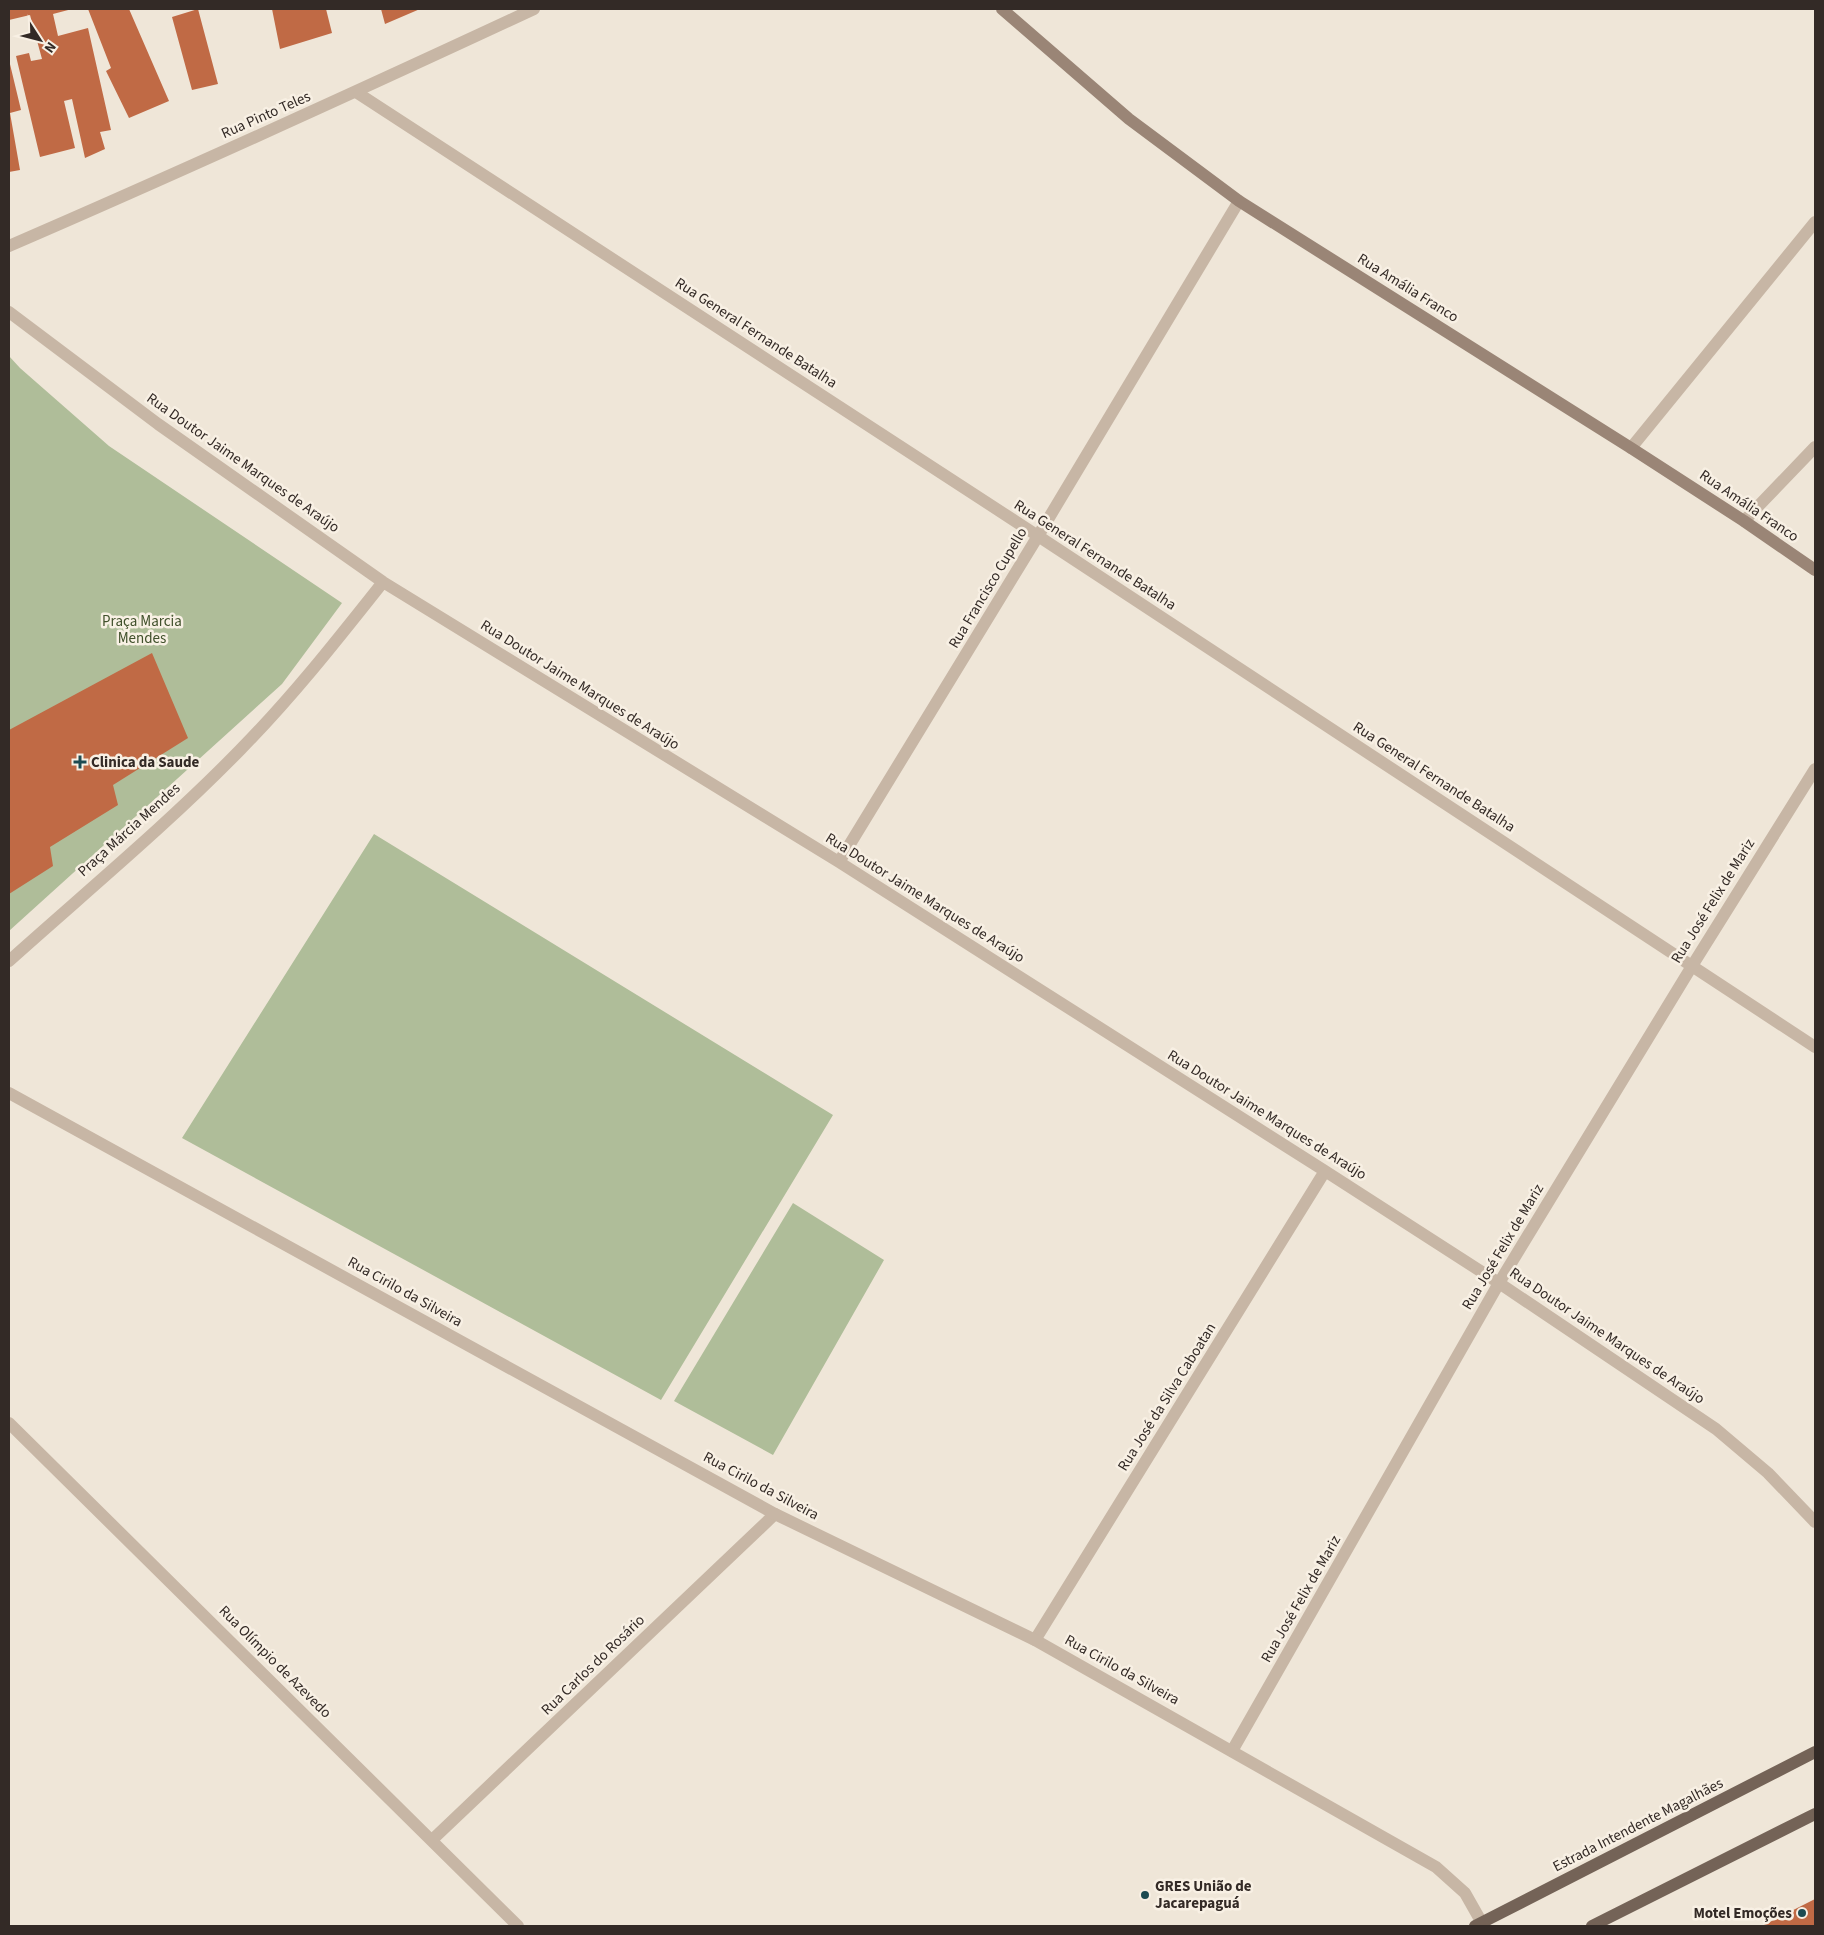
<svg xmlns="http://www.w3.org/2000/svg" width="1824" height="1935" viewBox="0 0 1824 1935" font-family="'Source Sans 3',sans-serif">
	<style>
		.green { fill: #afbd99 }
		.building { fill: #c06a45 }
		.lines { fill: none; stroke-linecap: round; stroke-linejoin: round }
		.minor { stroke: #c7b6a5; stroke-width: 12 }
		.tertiary { stroke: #c7b6a5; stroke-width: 12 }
		.secondary { stroke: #9a8576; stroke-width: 12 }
		.primary { stroke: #746357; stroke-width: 12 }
		.poi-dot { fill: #1d4b52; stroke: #f8f0e4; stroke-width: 2 }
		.labels { text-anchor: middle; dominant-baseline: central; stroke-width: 5; stroke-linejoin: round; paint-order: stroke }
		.street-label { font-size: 15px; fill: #332a26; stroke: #f8f0e4 }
		.park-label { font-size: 15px; fill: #40502b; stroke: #f8f0e4 }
		.poi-label { font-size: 15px; font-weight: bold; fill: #332a26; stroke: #f8f0e4; text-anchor: start }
	</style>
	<rect width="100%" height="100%" fill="#efe6d8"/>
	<path class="green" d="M9,356l11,12 89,78 233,157 -60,81 -273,247z
		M374,834l459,281 -172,285 -479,-262z
		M793,1203l91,57 -111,195 -99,-54z"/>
	<path class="building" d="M9,9h63l-19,5 5,22 30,-8 23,102 -11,2 5,17 -20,9 -13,-59 -8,2 11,47 -35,9 -24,-101 13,-3 2,8 11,-2 -12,-44 -21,5z
		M88,9h41l40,92 -40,17 -23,-47 5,-3z
		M198,9l20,75 -26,6 -20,-73z
		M272,9h54l6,24 -52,16z
		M381,9h39l-35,15z
		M9,60l12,50 -11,3 10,57 -11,2z
		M152,653l36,85 -75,47 5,20 -68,42 3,19 -44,28v-164z
		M1815,1899v27h-53z"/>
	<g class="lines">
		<path class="minor" d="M356,92l682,444 777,511
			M9,312l149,112 225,158 456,280 486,309 174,112 217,146 52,44 47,49
			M1631,448l184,-226
			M1744,521l71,-74
			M839,862l199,-326 201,-335
			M9,961c78,-70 159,-137 232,-212 52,-53 96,-109 142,-167
			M9,1423l509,503
			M1035,1640l290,-469
			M1232,1751l267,-468 193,-317 123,-197
			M432,1840l343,-326"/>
		<path class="tertiary" d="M9,246c176,-76 351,-156 525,-237
			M9,1093l766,421 260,126 401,227 29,26 17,30"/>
		<path class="secondary" d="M1002,9l127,110 110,82 392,247 113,73 71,49"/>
		<path class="primary" d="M1475,1926l340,-174
			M1592,1926l223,-112"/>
	</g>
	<g class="poi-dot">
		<path d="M77.5 754.5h5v5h5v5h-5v5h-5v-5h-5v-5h5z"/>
		<circle cx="1145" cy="1895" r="5"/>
		<circle cx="1802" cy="1913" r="5"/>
	</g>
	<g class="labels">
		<g class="street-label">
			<text transform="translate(266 115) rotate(-24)">Rua Pinto Teles</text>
			<text transform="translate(1408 288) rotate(32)">Rua Amália Franco</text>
			<text transform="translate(756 333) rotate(33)">Rua General Fernande Batalha</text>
			<text transform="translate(243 463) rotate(35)">Rua Doutor Jaime Marques de Araújo</text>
			<text transform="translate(1749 506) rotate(34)">Rua Amália Franco</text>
			<text transform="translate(1095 555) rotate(33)">Rua General Fernande Batalha</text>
			<text transform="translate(988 588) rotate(-59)">Rua Francisco Cupello</text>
			<text transform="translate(580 685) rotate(32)">Rua Doutor Jaime Marques de Araújo</text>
			<text transform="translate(1434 777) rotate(33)">Rua General Fernande Batalha</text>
			<text transform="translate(129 830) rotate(-42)">Praça Márcia Mendes</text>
			<text transform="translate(925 898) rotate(32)">Rua Doutor Jaime Marques de Araújo</text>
			<text transform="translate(1713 901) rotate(-58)">Rua José Felix de Mariz</text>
			<text transform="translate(1267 1115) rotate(32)">Rua Doutor Jaime Marques de Araújo</text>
			<text transform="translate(1503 1247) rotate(-59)">Rua José Felix de Mariz</text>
			<text transform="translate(405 1292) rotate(29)">Rua Cirilo da Silveira</text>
			<text transform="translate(1607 1336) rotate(34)">Rua Doutor Jaime Marques de Araújo</text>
			<text transform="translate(1167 1397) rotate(-58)">Rua José da Silva Caboatan</text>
			<text transform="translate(761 1486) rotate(28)">Rua Cirilo da Silveira</text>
			<text transform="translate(1301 1599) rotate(-60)">Rua José Felix de Mariz</text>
			<text transform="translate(275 1662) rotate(45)">Rua Olímpio de Azevedo</text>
			<text transform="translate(593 1665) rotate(-44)">Rua Carlos do Rosário</text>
			<text transform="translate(1122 1670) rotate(29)">Rua Cirilo da Silveira</text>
			<text transform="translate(1638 1825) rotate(-27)">Estrada Intendente Magalhães</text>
		</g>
		<g class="park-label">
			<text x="142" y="621">Praça Marcia<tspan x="142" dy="17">Mendes</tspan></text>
		</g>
		<g class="poi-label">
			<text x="91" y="762">Clinica da Saude</text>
			<text x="1155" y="1886">GRES União de<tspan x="1155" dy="17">Jacarepaguá</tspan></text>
			<text x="1792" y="1913" text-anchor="end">Motel Emoções</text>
		</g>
	</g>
	<rect width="1824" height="1935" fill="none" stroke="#332a26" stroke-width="20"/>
	<g transform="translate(40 40) rotate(126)" stroke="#f8f0e4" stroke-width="4" paint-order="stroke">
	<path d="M0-4L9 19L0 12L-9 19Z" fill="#332a26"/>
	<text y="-8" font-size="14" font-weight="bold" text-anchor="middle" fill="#332a26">N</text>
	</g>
</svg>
